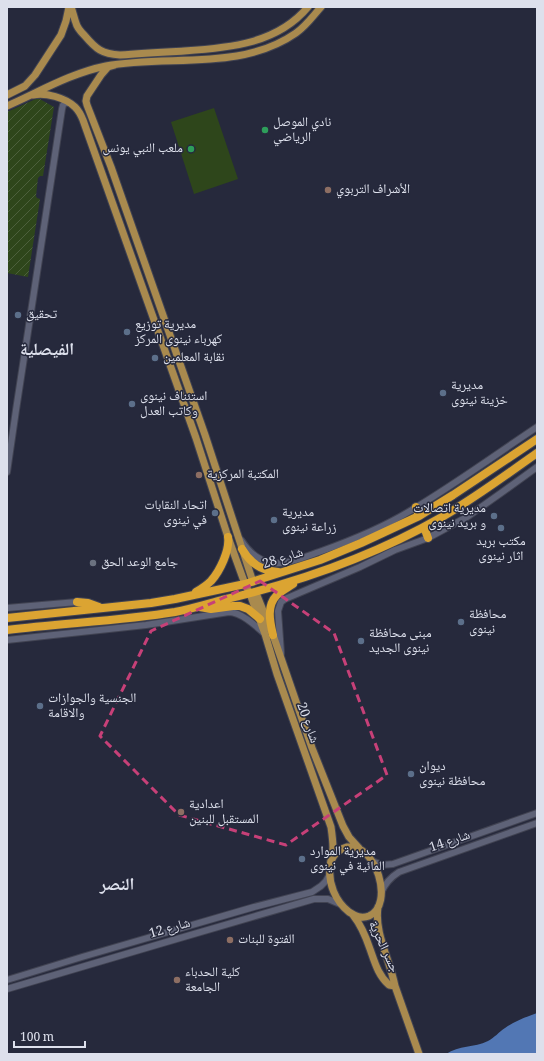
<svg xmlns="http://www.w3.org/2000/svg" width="544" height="1061" viewBox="0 0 544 1061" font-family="Georgia,'Noto Naskh Arabic',serif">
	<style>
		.grass { fill: #2e461b }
		.garden { fill: url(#garden-furrows) }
		.water { fill: #5277b4 }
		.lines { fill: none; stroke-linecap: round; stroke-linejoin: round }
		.secondary-casing { stroke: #414352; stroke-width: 8 }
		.primary-casing { stroke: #414352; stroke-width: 9 }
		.highway-casing { stroke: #414352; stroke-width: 10 }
		.secondary { stroke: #5e6277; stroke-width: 6 }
		.primary { stroke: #a98a4e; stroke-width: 7 }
		.highway { stroke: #dba432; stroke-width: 8 }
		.marked { fill: none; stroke: #c74078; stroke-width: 3; stroke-dasharray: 8 5; stroke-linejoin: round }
		.leisure-dot { fill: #2e9e5b; stroke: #26293c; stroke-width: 1.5 }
		.education-dot { fill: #8d6e63; stroke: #26293c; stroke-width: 1.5 }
		.service-dot { fill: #5c6f8a; stroke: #26293c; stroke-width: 1.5 }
		.worship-dot { fill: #6b7280; stroke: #26293c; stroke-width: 1.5 }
		.labels { text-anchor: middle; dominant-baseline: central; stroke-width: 3; stroke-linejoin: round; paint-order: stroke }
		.poi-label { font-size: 13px; fill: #dde0ec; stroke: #26293c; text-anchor: start }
		.street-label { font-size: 13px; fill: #dde0ec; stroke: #26293c }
		.district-label { font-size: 17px; font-weight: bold; fill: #dde0ec; stroke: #26293c }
	</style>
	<defs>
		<pattern id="garden-furrows" width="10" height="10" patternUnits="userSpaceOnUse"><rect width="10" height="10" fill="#2e461b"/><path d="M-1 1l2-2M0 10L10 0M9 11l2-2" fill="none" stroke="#4c603c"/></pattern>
	</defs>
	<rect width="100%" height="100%" fill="#26293c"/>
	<path class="grass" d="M214,108l24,71 -44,15 -23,-72z"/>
	<path class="garden" d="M38,98l16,9 -11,69h-3l-2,2 -2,18 1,2 3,1 -12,78 -21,-4v-161z"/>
	<path class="water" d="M537,1013v41h-91c13,-9 28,-6 42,-13 6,-3 11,-9 17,-13 10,-7 21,-11 32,-15z"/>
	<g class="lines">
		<defs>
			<path id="secondary" d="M7,472l9,-62 46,-301 1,-4 2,-2h4
				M241,540c7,11 18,21 31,23 15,2 32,-6 47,-11 31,-11 63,-24 91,-41 44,-26 85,-56 127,-84
				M7,608l70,-6
				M7,640l139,-15 83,-13c12,0 27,14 36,22
				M281,653l-3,-42 3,-9 4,-3 75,-32 35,-17 33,-12 39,-21 34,-24 36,-26
				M372,861l10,4 11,-1 144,-51
				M381,893c4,-10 10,-16 18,-21l138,-49
				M7,980l75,-23 172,-50 58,-15 9,-6 5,-5 4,-7
				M7,989l156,-46 151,-44h14l12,5"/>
			<path id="primary" d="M71,7c2,5 3,11 5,16 1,5 5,9 9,13 11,13 17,18 35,19 21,-2 43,-3 64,-4 45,-3 93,-7 124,-44
				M115,65l-7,2 -7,8 -14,21 -1,5 1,4 24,62 94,268 48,147
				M7,95l18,-9 10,-11 26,-40 5,-14 3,-14
				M33,95c12,-3 33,3 42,12 4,4 6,8 8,13l113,318 32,99 17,47 5,10 15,40 12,40 54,153c1,7 2,14 2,21 -1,6 -2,12 -3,18 -2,17 5,35 19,46 6,4 12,7 20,4 26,-11 7,-74 -22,-69 -8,2 -13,7 -16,14
				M7,106c32,-14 64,-33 99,-40 62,-12 134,6 190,-33 10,-7 17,-17 25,-26
				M256,593l17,42 39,113 31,78 6,11 10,11
				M378,907c-4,26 12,53 17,79l24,68
				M353,915c8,10 13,22 17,34 5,14 8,26 19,36l6,1"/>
			<path id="highway" d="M416,507l3,9
				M424,527l4,11
				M242,549c8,14 20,22 36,23
				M196,592c5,-3 11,-7 15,-11 9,-10 19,-31 17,-44
				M77,602l11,1 11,4
				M200,607l11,2 22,-3h7l8,3 12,10
				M7,618l144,-15 24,-4 70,-15 75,-24 41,-17 58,-27 34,-21 84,-56
				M7,630c56,-7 113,-9 168,-18 16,-3 32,-8 47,-12 78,-18 150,-43 220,-83 33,-19 64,-42 95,-64
				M273,635c-3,-13 -7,-29 4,-40 4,-4 10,-7 16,-11"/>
		</defs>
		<use href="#secondary" class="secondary-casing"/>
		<use href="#primary" class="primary-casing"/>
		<use href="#highway" class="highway-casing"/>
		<use href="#secondary" class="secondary"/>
		<use href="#primary" class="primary"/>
		<use href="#highway" class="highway"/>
	</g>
	<path class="marked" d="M260,581l74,52 53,142 -101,70 -107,-30 -79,-79 51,-105z"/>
	<g class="leisure-dot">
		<circle cx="265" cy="130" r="4"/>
		<circle cx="191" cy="149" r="4"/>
	</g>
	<g class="education-dot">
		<circle cx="328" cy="190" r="4"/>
		<circle cx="199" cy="475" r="4"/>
		<circle cx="181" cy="812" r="4"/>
		<circle cx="230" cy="940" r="4"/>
		<circle cx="177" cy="980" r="4"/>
	</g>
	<g class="service-dot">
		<circle cx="18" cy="315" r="4"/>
		<circle cx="127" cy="332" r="4"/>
		<circle cx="155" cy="358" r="4"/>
		<circle cx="443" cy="393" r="4"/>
		<circle cx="132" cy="404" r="4"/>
		<circle cx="215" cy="513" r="4"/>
		<circle cx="494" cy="516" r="4"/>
		<circle cx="274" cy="520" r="4"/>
		<circle cx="501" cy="528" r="4"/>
		<circle cx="461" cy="622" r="4"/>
		<circle cx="361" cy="641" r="4"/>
		<circle cx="40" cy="706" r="4"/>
		<circle cx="411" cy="774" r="4"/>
		<circle cx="302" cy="859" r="4"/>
	</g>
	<circle class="worship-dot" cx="93" cy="563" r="4"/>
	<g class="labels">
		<g class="poi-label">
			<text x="273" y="123">نادي الموصل<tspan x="273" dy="15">الرياضي</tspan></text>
			<text x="183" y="149" text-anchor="end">ملعب النبي يونس</text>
			<text x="336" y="190">الأشراف التربوي</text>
			<text x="26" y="315">تحقيق</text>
			<text x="135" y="325">مديرية توزيع<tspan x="135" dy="15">كهرباء نينوى المركز</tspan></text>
			<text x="163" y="358">نقابة المعلمين</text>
			<text x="451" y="386">مديرية<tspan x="451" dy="15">خزينة نينوى</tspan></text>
			<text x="140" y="397">استئناف نينوى<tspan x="140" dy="15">وكاتب العدل</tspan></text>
			<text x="207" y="475">المكتبة المركزية</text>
			<text x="207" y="506" text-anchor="end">اتحاد النقابات<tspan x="207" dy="15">في نينوى</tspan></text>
			<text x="486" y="509" text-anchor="end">مديرية اتصالات<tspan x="486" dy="15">و بريد نينوى</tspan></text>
			<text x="282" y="513">مديرية<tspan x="282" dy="15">زراعة نينوى</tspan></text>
			<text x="501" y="542" text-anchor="middle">مكتب بريد<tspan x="501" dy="15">اثار نينوى</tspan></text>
			<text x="101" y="563">جامع الوعد الحق</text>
			<text x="469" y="615">محافظة<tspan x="469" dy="15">نينوى</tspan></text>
			<text x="369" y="634">مبنى محافظة<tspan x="369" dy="15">نينوى الجديد</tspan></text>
			<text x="48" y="699">الجنسية والجوازات<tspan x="48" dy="15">والاقامة</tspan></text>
			<text x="419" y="767">ديوان<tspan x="419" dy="15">محافظة نينوى</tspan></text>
			<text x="189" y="805">اعدادية<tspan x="189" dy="15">المستقبل للبنين</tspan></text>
			<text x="310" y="852">مديرية الموارد<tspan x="310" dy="15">المائية في نينوى</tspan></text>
			<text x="238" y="940">الفتوة للبنات</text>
			<text x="185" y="973">كلية الحدباء<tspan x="185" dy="15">الجامعة</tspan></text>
		</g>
		<g class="street-label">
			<text transform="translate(283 559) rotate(-18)">شارع 28</text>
			<text transform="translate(307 723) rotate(70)">شارع 20</text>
			<text transform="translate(450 842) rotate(-19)">شارع 14</text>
			<text transform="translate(170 929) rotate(-16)">شارع 12</text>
			<text transform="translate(383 947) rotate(65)">جسر الحرية</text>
		</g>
		<g class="district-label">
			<text x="47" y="351">الفيصلية</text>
			<text x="117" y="886">النصر</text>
		</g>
	</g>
	<rect width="544" height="1061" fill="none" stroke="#dde0ec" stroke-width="16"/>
	<path d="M14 1041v6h71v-6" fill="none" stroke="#dde0ec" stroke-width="2"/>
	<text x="20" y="1041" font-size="12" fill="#dde0ec" stroke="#26293c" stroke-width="3" paint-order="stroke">100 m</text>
</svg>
